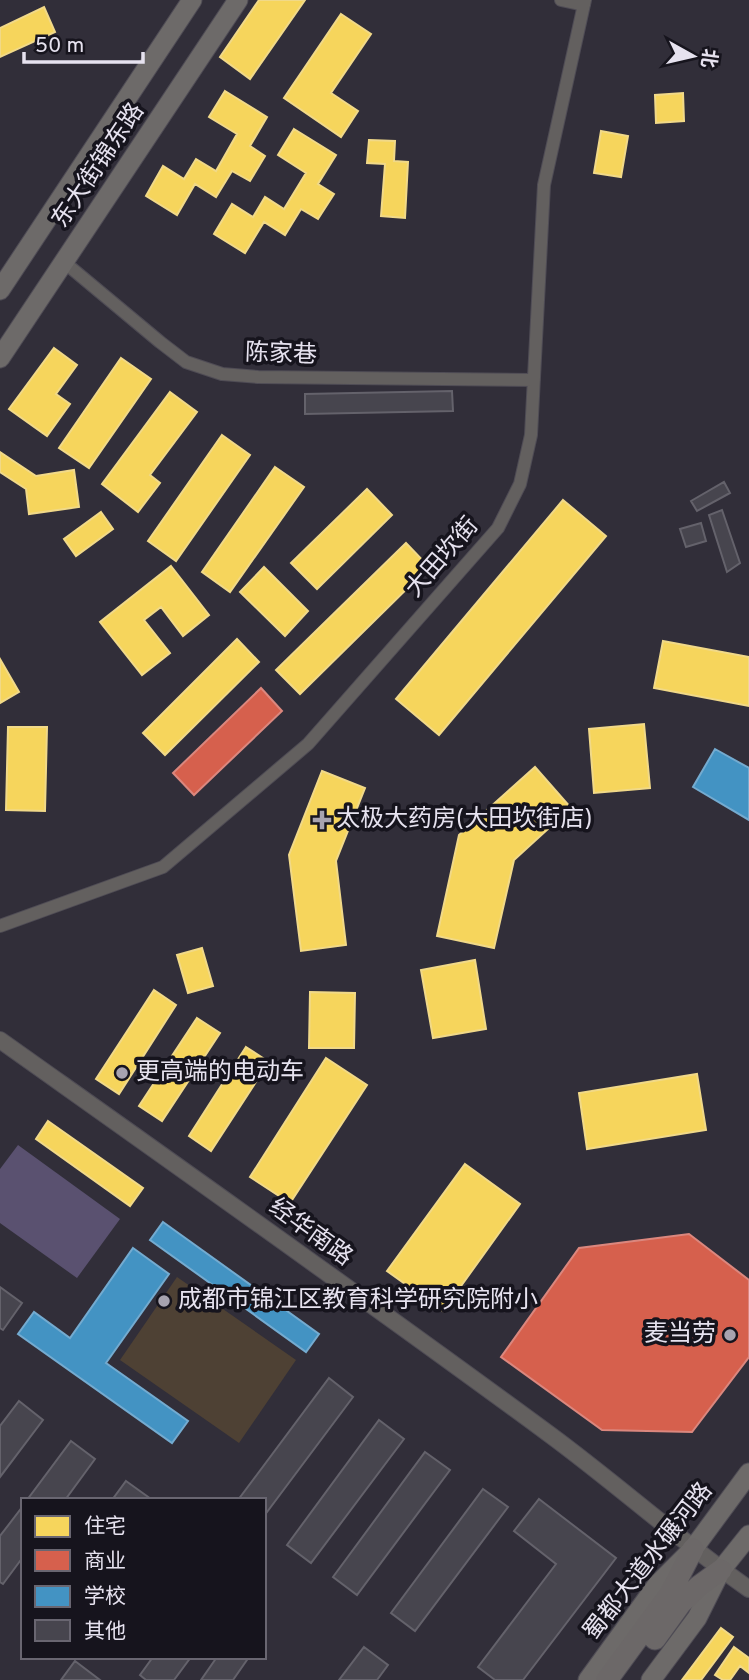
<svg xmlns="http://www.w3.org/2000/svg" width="749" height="1680" viewBox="0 0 749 1680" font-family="Overpass,'Noto Sans SC',sans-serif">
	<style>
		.green { fill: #4e4134 }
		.water { fill: #5a5170 }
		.homes { fill: #f6d55c; stroke: #f1d988; stroke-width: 2 }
		.shops { fill: #d6604d; stroke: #db877e; stroke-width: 2 }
		.schools { fill: #4393c3; stroke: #74abd0; stroke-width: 2 }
		.building { fill: #47454e; stroke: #64626b; stroke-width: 2 }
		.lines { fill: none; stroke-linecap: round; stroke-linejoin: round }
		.minor-casing { stroke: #4f4c55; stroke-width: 14 }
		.tertiary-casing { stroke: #4f4c55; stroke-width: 18 }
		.primary-casing { stroke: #4f4c55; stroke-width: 21 }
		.trunk-casing { stroke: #4f4c55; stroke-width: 23 }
		.minor { stroke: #63605f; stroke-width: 12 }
		.tertiary { stroke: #63605f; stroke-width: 16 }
		.primary { stroke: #6d6a69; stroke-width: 19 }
		.trunk { stroke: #6c6868; stroke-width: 21 }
		.poi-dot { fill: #a7a3af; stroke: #16141d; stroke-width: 2.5 }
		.labels { text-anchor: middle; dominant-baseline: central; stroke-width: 7; stroke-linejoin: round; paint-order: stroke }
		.street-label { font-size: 24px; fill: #e6e2ef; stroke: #16141d }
		.poi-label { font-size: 24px; fill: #e6e2ef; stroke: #16141d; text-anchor: start }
	</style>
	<rect width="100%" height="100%" fill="#312e39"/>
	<path class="green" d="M177,1277l119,83 -57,83 -119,-83z"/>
	<path class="water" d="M18,1145l102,74 -43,59 -77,-55v-54z"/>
	<path class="homes" d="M259,0h46l-55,79 -30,-22z
		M44,7l11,25 -55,25v-29z
		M341,14l30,20 -40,59 27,18 -17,26 -57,-39z
		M225,91l42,26 -17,29 15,10 -15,25 -18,-10 -16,26 -21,-13 -18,31 -31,-19 17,-30 21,13 12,-20 20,12 21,-37 -28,-17z
		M683,93l1,28 -28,2 -1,-28z
		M294,129l42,26 -18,29 16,10 -16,25 -17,-10 -16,26 -21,-13 -19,31 -31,-19 18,-30 21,13 12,-20 19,12 22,-36 -28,-18z
		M601,131l27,5 -7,41 -27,-4z
		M369,140l26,1 -1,20 14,1 -3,56 -24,-2 4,-52 -18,-1z
		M54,348l23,17 -21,29 14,10 -23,32 -38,-27z
		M121,358l30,21 -62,89 -30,-20z
		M170,392l27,20 -47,63 10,8 -22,29 -36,-28z
		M222,435l28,20 -74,106 -28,-20z
		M0,452l36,24 38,-6 5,37 -50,7 -3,-25 -26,-17z
		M275,467l29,20 -74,105 -28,-20z
		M367,489l25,26 -75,74 -26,-26z
		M563,500l43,36 -167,199 -43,-36z
		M101,512l12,17 -37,27 -12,-17z
		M406,543l23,24 -129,127 -24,-24z
		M171,566l38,49 -26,21 -22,-29 -17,13 26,33 -28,22 -42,-53z
		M264,567l44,44 -23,25 -45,-44z
		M237,639l22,23 -94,93 -22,-22z
		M663,641l86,16v49l-95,-18z
		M0,659l19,33 -19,11z
		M644,724l6,64 -56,5 -5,-64z
		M8,727h39l-2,84 -39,-1z
		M535,767l36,41 -57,52 -20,88 -57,-12 22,-101z
		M322,771l43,17 -29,73 10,84 -45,6 -12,-96z
		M202,948l11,38 -25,7 -11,-38z
		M475,960l11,69 -53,9 -12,-68z
		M154,990l22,15 -57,89 -23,-15z
		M310,992l45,1 -1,55h-45z
		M197,1018l23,15 -58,88 -23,-15z
		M246,1047l23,15 -58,89 -22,-15z
		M326,1058l41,27 -77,118 -40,-26z
		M697,1074l9,56 -119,19 -8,-56z
		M48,1121l95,67 -13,18 -94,-67z
		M465,1164l55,40 -77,107 -56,-40z
		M721,1628l12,9 -32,43h-19z
		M734,1647l15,11v15l-9,-7 -10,14h-7l-8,-5z"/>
	<path class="shops" d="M261,688l21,23 -88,84 -21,-22z
		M689,1234l60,46v77l-57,75 -90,-2 -101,-73 78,-109z"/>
	<path class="schools" d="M715,749l34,19v52l-56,-33z
		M163,1222l156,112 -13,18 -156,-112z
		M133,1248l36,26 -63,89 82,58 -16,22 -154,-109 16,-22 36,26z"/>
	<path class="building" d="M452,391l1,20 -148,3v-20z
		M724,482l6,11 -33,18 -6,-10z
		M722,510l18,53 -13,9 -18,-57z
		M701,523l5,18 -20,6 -6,-18z
		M0,1287l22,16 -19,27 -3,-2z
		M329,1378l24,19 -89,119v-16h-26z
		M19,1401l24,19 -43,57v-51z
		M379,1420l25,19 -93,124 -24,-18z
		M71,1441l24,18 -30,41h-38z
		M425,1452l25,18 -93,125 -24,-18z
		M126,1481l25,18v1h-39z
		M483,1489l25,18 -93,124 -24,-18z
		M539,1499l77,59 -93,122h-28l-17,-13 78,-103 -42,-33z
		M23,1506v51l-20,27 -3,-2v-46z
		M364,1647l24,18 -11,15h-38z
		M153,1657h38l-17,23h-28l-6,-5z
		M217,1657h32l-16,23h-32z
		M75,1661l25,19h-39z"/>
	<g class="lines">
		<defs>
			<path id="minor" d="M561,0l23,5
				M64,262l96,80 26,20 36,12 36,3 276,3
				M0,926l163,-59 145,-123 190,-216 22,-44 11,-49 13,-250 41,-185"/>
			<path id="tertiary" d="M0,1040c183,130 367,260 549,394 68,50 131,107 200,155"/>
			<path id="primary" d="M0,290l192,-290
				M0,358l238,-358
				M588,1680l69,-95 36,-36 56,-76
				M651,1680l46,-62 24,-48 28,-35"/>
			<path id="trunk" d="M655,1639l26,-36 18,-17 22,-16
				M607,1680l63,-86 23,-45"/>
		</defs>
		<use href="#minor" class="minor-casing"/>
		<use href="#tertiary" class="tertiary-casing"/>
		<use href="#primary" class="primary-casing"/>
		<use href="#trunk" class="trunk-casing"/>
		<use href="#minor" class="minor"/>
		<use href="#tertiary" class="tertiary"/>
		<use href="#primary" class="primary"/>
		<use href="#trunk" class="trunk"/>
	</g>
	<g class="poi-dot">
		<path d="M318.5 809.5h7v7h7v7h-7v7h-7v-7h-7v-7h7z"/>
		<circle cx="122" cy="1073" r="7"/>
		<circle cx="164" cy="1301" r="7"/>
		<circle cx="730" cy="1335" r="7"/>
	</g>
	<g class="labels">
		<g class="street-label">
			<text transform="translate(99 166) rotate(-56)">东大街锦东路</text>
			<text transform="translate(281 355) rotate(2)">陈家巷</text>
			<text transform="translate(443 558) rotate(-49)">大田坎街</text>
			<text transform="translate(310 1233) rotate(36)">经华南路</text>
			<text transform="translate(649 1562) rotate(-52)">蜀都大道水碾河路</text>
		</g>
		<g class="poi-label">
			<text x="336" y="820">太极大药房(大田坎街店)</text>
			<text x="136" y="1073">更高端的电动车</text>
			<text x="178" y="1301">成都市锦江区教育科学研究院附小</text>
			<text x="716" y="1335" text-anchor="end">麦当劳</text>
		</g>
	</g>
	<rect x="21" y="1498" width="245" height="161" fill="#16141d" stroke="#696671" stroke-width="2"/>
	<rect x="35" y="1516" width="35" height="21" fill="#f6d55c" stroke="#696671" stroke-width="2"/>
	<text x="84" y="1533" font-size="21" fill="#e6e2ef">住宅</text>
	<rect x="35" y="1550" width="35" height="21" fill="#d6604d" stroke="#696671" stroke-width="2"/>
	<text x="84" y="1568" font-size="21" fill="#e6e2ef">商业</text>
	<rect x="35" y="1586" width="35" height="21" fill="#4393c3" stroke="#696671" stroke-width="2"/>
	<text x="84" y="1603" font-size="21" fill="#e6e2ef">学校</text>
	<rect x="35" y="1620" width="35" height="21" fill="#47454e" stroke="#696671" stroke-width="2"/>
	<text x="84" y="1638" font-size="21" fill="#e6e2ef">其他</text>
	<g transform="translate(693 56) rotate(98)" stroke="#16141d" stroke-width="5" paint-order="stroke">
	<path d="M0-5L12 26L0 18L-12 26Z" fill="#e6e2ef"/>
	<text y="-10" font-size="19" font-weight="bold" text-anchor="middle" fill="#e6e2ef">北</text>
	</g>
	<path d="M24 52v10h119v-10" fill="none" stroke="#e6e2ef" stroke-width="3.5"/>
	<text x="35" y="52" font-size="21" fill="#e6e2ef" stroke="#16141d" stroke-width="5" paint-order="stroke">50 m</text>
</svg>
